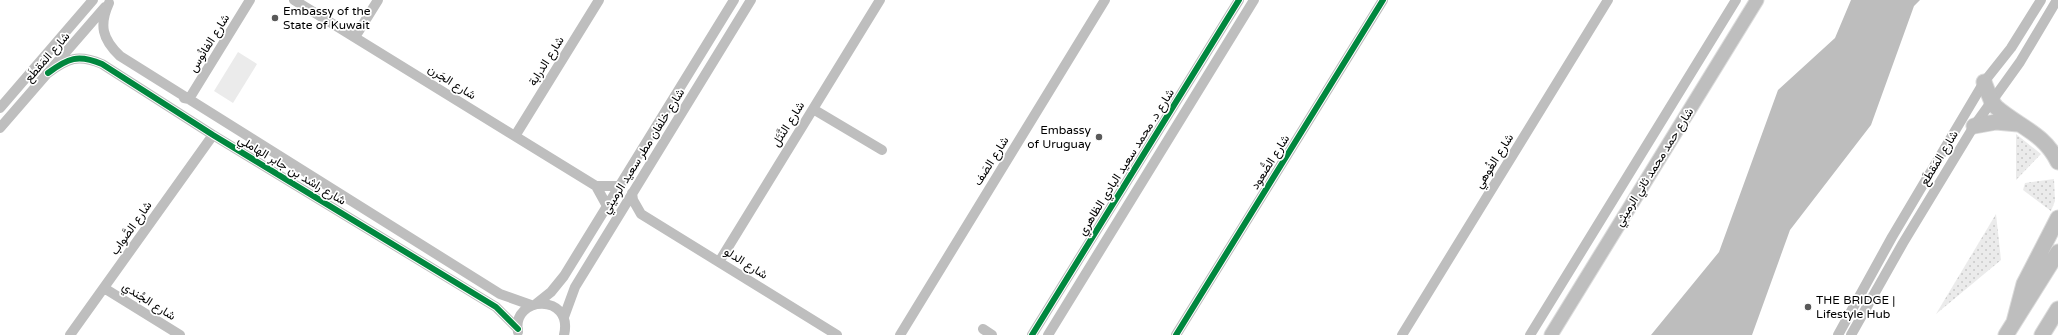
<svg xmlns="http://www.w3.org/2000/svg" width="2058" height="335" viewBox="0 0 2058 335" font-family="'Varela Round',Vazirmatn,sans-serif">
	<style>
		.grass { fill: url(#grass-dots) }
		.park { fill: #ebebeb }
		.water { fill: #bdbdbd }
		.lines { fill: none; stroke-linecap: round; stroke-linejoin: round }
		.major-casing { stroke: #dbdbdb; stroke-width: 15 }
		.highway-casing { stroke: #dbdbdb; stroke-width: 17 }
		.minor { stroke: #bebebe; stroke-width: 10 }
		.major { stroke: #bebebe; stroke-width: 13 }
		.highway { stroke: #bebebe; stroke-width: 15 }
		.cycleway-casing { stroke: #fff; stroke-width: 8 }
		.cycleway { stroke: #00873e; stroke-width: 6 }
		.poi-dot { fill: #595959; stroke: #fff; stroke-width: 1.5 }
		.labels { text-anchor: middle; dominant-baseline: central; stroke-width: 3.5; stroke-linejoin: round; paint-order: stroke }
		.poi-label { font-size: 12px; fill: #000; stroke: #fff; text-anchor: start }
		.street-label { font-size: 12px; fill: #000; stroke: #fff }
	</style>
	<defs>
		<pattern id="grass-dots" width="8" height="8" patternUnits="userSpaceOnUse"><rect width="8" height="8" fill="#ebebeb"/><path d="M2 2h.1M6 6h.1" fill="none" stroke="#c8c8c8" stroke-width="1.8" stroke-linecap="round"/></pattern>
	</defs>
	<rect width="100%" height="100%" fill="#fff"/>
	<path class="grass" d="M2016,134l25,20 -25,26z
		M2054,179l1,22 -4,10 -28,-21 2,-7z
		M1996,214l5,46 -65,54z"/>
	<path class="park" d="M238,52l19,12 -24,39 -19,-12z"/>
	<path class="water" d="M1851,0h69l-6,6 -43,119 -81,105 -38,105h-101l68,-83 59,-162 57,-52z"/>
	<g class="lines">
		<defs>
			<path id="major" d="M1551,335l206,-335"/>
			<path id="highway" d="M1984,82l7,18 5,7c23,20 48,26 62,55
				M1974,126l22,-4 22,2
				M2014,322l10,-38 34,-66
				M2006,335l52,-83
				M2042,335l16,-26"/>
		</defs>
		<use href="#major" class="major-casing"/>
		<use href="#highway" class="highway-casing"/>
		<path class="minor" d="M294,0l302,186h23
			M109,3c-10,22 -7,36 11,53l380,238 31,11
			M355,37l23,-37
			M48,73c20,-15 30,-19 54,-9l111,71 283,172 22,22
			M184,98l5,1 61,-99
			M0,108l93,-108
			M813,109l69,41
			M0,128l105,-121
			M515,136l84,-136
			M596,186l11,20
			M632,193l1,7 8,14 196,121
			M719,262l161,-262
			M104,288l76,47
			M536,304l15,-12 13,-16 170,-276
			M564,317l11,-30 176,-287
			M983,329l9,6
			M518,332c-7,-37 56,-39 46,3
			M70,335l143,-200
			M900,335l205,-335
			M1032,335l207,-335
			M1048,335l206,-335
			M1176,335l207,-335
			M1402,335l206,-335
			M1530,335l206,-335
			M1838,335l54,-98 92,-155 27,-34 30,-48
			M1851,335l52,-92 71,-117 46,-64 37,-62"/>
		<use href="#major" class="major"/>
		<use href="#highway" class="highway"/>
		<defs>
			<path id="cycleway" d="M48,73c20,-15 30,-19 54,-9l111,71 283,172 22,22
				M1032,335l207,-335
				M1176,335l207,-335"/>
		</defs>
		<use href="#cycleway" class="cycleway-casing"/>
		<use href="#cycleway" class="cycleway"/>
	</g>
	<g class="poi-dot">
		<circle cx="275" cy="18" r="4"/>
		<circle cx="1099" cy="137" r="4"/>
		<circle cx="1808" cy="307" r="4"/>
	</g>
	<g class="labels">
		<g class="poi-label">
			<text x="283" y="11">Embassy of the<tspan x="283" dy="14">State of Kuwait</tspan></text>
			<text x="1091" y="130" text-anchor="end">Embassy<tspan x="1091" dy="14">of Uruguay</tspan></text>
			<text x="1816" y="300">THE BRIDGE |<tspan x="1816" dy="14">Lifestyle Hub</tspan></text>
		</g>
		<g class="street-label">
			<text transform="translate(209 43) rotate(-58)">شارع الفانُوس</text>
			<text transform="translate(47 57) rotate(-49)">شارع المَقطَع</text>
			<text transform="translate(546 61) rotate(-58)">شارع الدرابة</text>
			<text transform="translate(452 82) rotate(32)">شارع الجَرن</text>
			<text transform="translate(788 124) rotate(-58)">شارع النَّتَل</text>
			<text transform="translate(643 151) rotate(-58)">شارع خلفان مطر سعيد الرميثي</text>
			<text transform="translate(1939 158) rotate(-59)">شارع المَقطَع</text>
			<text transform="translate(991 161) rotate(-58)">شارع الصَف</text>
			<text transform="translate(1494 161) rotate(-58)">شارع الغُوهي</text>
			<text transform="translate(1126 162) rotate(-58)">شارع د. محمد سعيد البادي الظاهري</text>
			<text transform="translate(1270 162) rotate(-58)">شارع الصُّعود</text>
			<text transform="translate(1654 167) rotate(-58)">شارع حمد محمد ثاني الرميثي</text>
			<text transform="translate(292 170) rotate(31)">شارع راشد بن جابر الهاملي</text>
			<text transform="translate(131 228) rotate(-55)">شارع الصَّواب</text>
			<text transform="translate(746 263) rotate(32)">شارع الدلو</text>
			<text transform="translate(149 301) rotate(32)">شارع الجُندي</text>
		</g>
	</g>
</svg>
